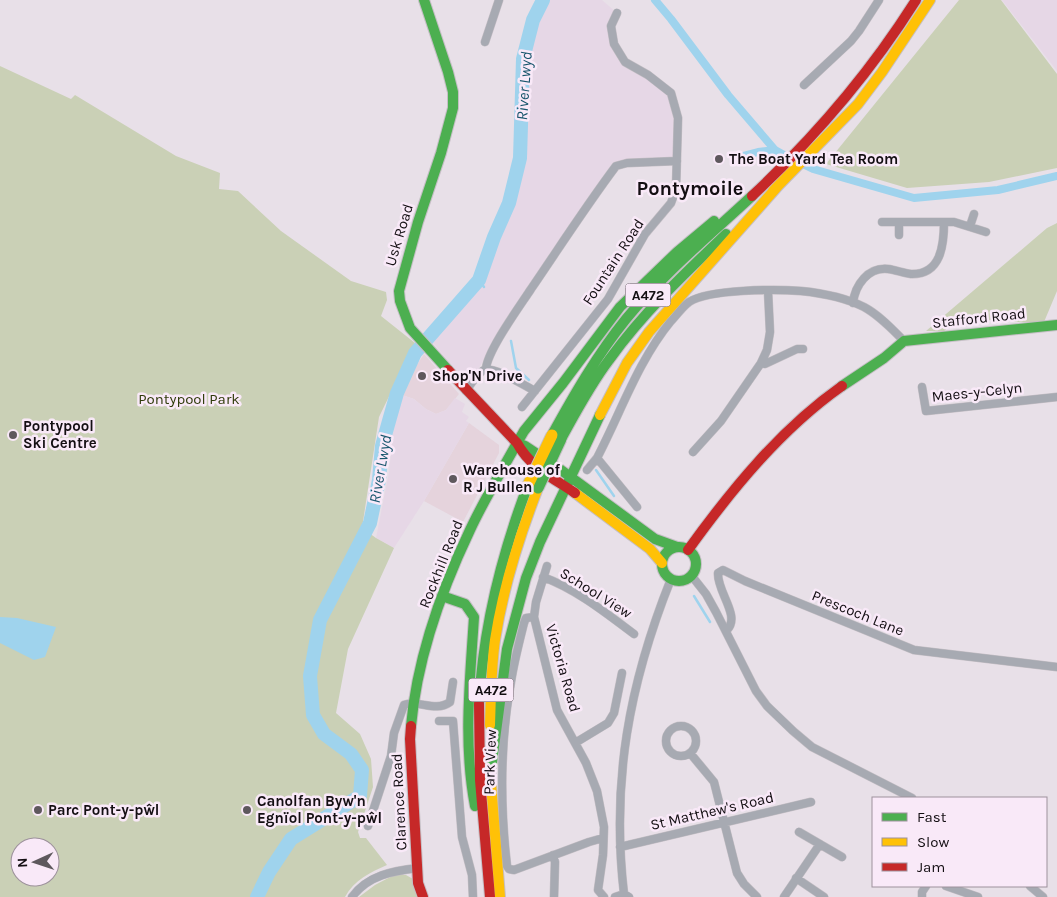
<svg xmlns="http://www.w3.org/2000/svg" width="1057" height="897" viewBox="0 0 1057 897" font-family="Karla,sans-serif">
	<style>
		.commercial { fill: #e5d3dc }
		.built { fill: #e6d7e6 }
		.green { fill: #cad0b6; fill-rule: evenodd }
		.water { fill: #9fd3ed }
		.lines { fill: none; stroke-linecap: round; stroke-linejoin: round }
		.stream { stroke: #9fd3ed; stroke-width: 2.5 }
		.canal { stroke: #9fd3ed; stroke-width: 8 }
		.river { stroke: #9fd3ed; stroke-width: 14 }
		.street-casing { stroke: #c5bfc5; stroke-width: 9 }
		.fast-casing { stroke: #c5bfc5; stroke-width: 12 }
		.slow-casing { stroke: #c5bfc5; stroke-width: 12 }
		.jam-casing { stroke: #c5bfc5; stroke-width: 12 }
		.street { stroke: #a7aab2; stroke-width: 8 }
		.fast { stroke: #4caf50; stroke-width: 10 }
		.slow { stroke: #ffc107; stroke-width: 10 }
		.jam { stroke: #c62828; stroke-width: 10 }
		.fast-bridge-casing { stroke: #c5bfc5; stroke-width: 13; stroke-linecap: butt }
		.slow-bridge-casing { stroke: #c5bfc5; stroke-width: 13; stroke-linecap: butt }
		.fast-bridge { stroke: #4caf50; stroke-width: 11 }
		.slow-bridge { stroke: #ffc107; stroke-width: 11 }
		.poi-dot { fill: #5e585d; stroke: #f9e9f8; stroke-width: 2 }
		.labels { text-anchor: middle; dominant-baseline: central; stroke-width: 5; stroke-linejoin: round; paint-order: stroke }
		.shield { fill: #f9e9f8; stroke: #585057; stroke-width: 1 }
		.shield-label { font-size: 14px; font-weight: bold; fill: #130e12 }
		.poi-label { font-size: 15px; font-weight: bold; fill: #130e12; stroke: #f9e9f8; text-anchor: start }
		.street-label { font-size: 15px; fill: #130e12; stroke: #f9e9f8 }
		.park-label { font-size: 15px; fill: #2f3b0a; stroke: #f9e9f8 }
		.water-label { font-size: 16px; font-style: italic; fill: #18566d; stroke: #f9e9f8 }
		.district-label { font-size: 20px; font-weight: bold; fill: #130e12; stroke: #f9e9f8 }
	</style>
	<rect width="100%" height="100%" fill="#e8e0e8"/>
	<path class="commercial" d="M424,354l35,40 -13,16 -10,4 -10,-5 -12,-10 -12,-4 4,-13z
		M469,423l30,22v8l-36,69 -39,-21z"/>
	<path class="built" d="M543,0h59l15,13 -6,13 14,36 46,31 7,25 -1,43 -61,5 -123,178 -17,29 -5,5 -6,2 -33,-38 47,-62 15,-43 15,-34 11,-45 3,-99 10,-39z
		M1002,0h55v71z
		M402,395l12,4 12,10 10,5 10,-4 9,-12 10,6 -3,8 7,5 -3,4 3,2 -45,78 -30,47 -18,-10 13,-66 4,-39z"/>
	<path class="green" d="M959,0h42l56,74v94l-68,14 -82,6 -81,-24z
		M0,66l71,33 4,-4 101,61 44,17 -1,16 19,2 43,40 70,50 35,11 1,8 -6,16 34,27 -36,74 -17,111 14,10 18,10 -46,101 -12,64 24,21 11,25 2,28 -15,45 2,6h6l21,27c-16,7 -33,15 -42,32h-345zM20,847h30v30h-30z
		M1057,223v68l-13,31h-30l-10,-4 -54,8 -6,5h-18l121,-103z
		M394,875h12l7,4 4,18h-58l16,-12z"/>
	<path class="water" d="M0,617l17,1 39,9 -11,30 -11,3 -34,-17z"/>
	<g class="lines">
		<path class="stream" d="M479,280l5,7
			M511,341l5,27 13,12
			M596,470l18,26
			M694,596l16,26"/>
		<path class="canal" d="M655,0l16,19 57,76 47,55 9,5 29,14 101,29 84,-8 59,-14
			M735,158l23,-6 17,-2"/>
		<path class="river" d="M257,897l12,-25 22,-33 69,-43 2,-26 -11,-16 -27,-20 -11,-19 -3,-39 10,-56 50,-97 9,-43 3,-34 7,-25 8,-28 18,-40 64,-73 15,-43 15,-34 11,-45 3,-99 10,-39 10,-20"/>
		<defs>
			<path id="street" d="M485,42l14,-42
				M804,85l47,-44 8,-10 20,-31
				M882,222h72l32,10
				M970,226l4,-12
				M899,235v-13
				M853,303c2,-18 15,-36 35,-34 8,1 15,4 23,5 30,1 33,-29 33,-52
				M761,363l4,1 32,-15h6
				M486,369c1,-18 34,-63 45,-80 28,-41 55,-83 85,-123l11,-3 50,-2
				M922,387l4,24 131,-14
				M466,391c4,-6 12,-18 18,-21 10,-4 41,16 51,21
				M522,407l86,-108 37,-65 26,-31 5,-14 2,-71 -7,-25 -23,-18 -23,-13 -11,-18 -3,-18 6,-13
				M693,452l28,-31 40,-58 6,-13 3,-18 -2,-41
				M587,470l10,-12
				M637,507l-40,-49c24,-46 41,-97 74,-137 6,-6 11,-14 18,-19 20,-13 88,-13 112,-11 20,2 45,7 63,16 15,8 28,22 40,34
				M547,566l-11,36 -2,15 -8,1 -2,5c-5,20 -10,39 -13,59 -11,60 -11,123 -4,184l2,3 5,1 75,-28 14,-4
				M691,575l15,19 10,18 40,79 11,15 26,25 19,16 100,51
				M543,577c33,12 63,36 91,57
				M534,617l23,93 29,53 11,28 7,36 -1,28 -5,35 6,7
				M727,630c14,-14 -10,-38 -9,-57l5,-3 22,11 169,69 143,17
				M439,721h14l9,116 10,38 1,22
				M666 741a15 15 0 1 1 30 0a15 15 0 1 1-30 0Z
				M575,743l33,-20 6,-10 8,-40
				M690,753l24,29 23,91 7,11 13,13
				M368,826l23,-70 3,-23 10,-28c14,-6 31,8 46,-3l3,-20
				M799,832l43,25
				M620,847l191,-45
				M553,855l2,7 -1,35
				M796,878l28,19
				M946,886l32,11
				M1030,886l13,11
				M624,894c-13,-112 5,-210 47,-315
				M352,897c16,-22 41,-26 66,-29
				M615,897l9,-3 5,3
				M784,897l36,-53
				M922,897v-5l4,-6"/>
			<path id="fast" d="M424,0l24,72 5,20v16l-12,45 -23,69 -19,69 1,10 10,27 38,42
				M842,386l42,-28 20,-17 153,-16
				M552,435c22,-40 45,-80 74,-116 37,-45 83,-83 126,-123
				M561,439c15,-27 29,-54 48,-79 33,-46 76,-87 117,-126
				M517,443l8,3 36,24 94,69 22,8
				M517,443l7,-12 39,-48 57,-76 57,-55 37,-31
				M662 564a17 17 0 1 1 34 0a17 17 0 1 1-34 0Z
				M442,596l23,8 9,13c-4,64 -11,126 1,189
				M479,704c4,-76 22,-148 49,-219
				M411,726c6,-68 30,-135 59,-196 14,-30 31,-58 47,-87
				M490,777l17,-128 19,-71 14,-36 60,-127"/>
			<path id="slow" d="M773,191l85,-87 24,-32 48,-72
				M600,415l27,-52 22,-31 129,-146
				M575,493l75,56 12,14
				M490,725c1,-28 1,-57 5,-85 8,-52 24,-103 43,-152
				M490,771l10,126"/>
			<path id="jam" d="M752,196c63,-59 118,-123 164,-196
				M448,370l69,73c13,24 36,35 58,50
				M688,550c44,-61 93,-121 154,-164
				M479,704l1,76 10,117
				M411,726l-1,13 8,144 5,14"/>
		</defs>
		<use href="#street" class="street-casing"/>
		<use href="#fast" class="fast-casing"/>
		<use href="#slow" class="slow-casing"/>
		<use href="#jam" class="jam-casing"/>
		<use href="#street" class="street"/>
		<use href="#fast" class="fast"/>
		<use href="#slow" class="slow"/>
		<use href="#jam" class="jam"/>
		<defs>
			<path id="fast-bridge" d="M538,488l23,-49"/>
			<path id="slow-bridge" d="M528,485l24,-50"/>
		</defs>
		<use href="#fast-bridge" class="fast-bridge-casing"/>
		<use href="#slow-bridge" class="slow-bridge-casing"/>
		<use href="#fast-bridge" class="fast-bridge"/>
		<use href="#slow-bridge" class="slow-bridge"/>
	</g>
	<g class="poi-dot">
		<circle cx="719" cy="159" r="5"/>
		<circle cx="422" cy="376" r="5"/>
		<circle cx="13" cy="435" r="5"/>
		<circle cx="453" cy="479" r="5"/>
		<circle cx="38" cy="810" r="5"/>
		<circle cx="247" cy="810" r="5"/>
	</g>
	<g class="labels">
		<g class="shield">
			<rect x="625.5" y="283.5" width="45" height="23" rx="4"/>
			<rect x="468.5" y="678.5" width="45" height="23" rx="4"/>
		</g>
		<g class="shield-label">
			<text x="648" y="295">A472</text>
			<text x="491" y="690">A472</text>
		</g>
		<g class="poi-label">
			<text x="729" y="159">The Boat Yard Tea Room</text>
			<text x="432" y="376">Shop'N Drive</text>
			<text x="23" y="426">Pontypool<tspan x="23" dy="17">Ski Centre</tspan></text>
			<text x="463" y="470">Warehouse of<tspan x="463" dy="17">R J Bullen</tspan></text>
			<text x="257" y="801">Canolfan Byw'n<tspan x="257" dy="17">Egnïol Pont-y-pŵl</tspan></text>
			<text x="48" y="810">Parc Pont-y-pŵl</text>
		</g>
		<g class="street-label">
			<text transform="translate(399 235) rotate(-73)">Usk Road</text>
			<text transform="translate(613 262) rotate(-57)">Fountain Road</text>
			<text transform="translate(979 318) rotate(-6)">Stafford Road</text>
			<text transform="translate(977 392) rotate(-6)">Maes-y-Celyn</text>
			<text transform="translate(441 564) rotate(-68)">Rockhill Road</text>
			<text transform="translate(596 593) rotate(32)">School View</text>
			<text transform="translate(858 613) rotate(22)">Prescoch Lane</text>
			<text transform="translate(563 668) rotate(74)">Victoria Road</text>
			<text transform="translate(490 762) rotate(-88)">Park View</text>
			<text transform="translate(399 802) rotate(-93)">Clarence Road</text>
			<text transform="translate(712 811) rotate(-13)">St Matthew's Road</text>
		</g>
		<g class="park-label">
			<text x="189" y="399">Pontypool Park</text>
		</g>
		<g class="water-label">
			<text transform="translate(524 86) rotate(-86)">River Lwyd</text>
			<text transform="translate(380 469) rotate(-80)">River Lwyd</text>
		</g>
		<g class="district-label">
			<text x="690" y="188">Pontymoile</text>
		</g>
	</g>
	<rect x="872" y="797" width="175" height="90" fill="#f9e9f8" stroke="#9d919c"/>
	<rect x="882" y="813" width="25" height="8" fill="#4caf50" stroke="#9d919c"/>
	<text x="917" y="822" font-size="15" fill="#130e12">Fast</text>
	<rect x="882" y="838" width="25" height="8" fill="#ffc107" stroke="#9d919c"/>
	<text x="917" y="847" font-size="15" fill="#130e12">Slow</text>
	<rect x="882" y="863" width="25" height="8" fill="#c62828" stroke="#9d919c"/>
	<text x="917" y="872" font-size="15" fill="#130e12">Jam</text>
	<g transform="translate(35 862) rotate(267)"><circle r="24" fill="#f9e9f8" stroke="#9d919c"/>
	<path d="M0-4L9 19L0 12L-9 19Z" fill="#5e585d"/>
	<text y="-8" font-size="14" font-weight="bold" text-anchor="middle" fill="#130e12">N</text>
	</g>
</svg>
